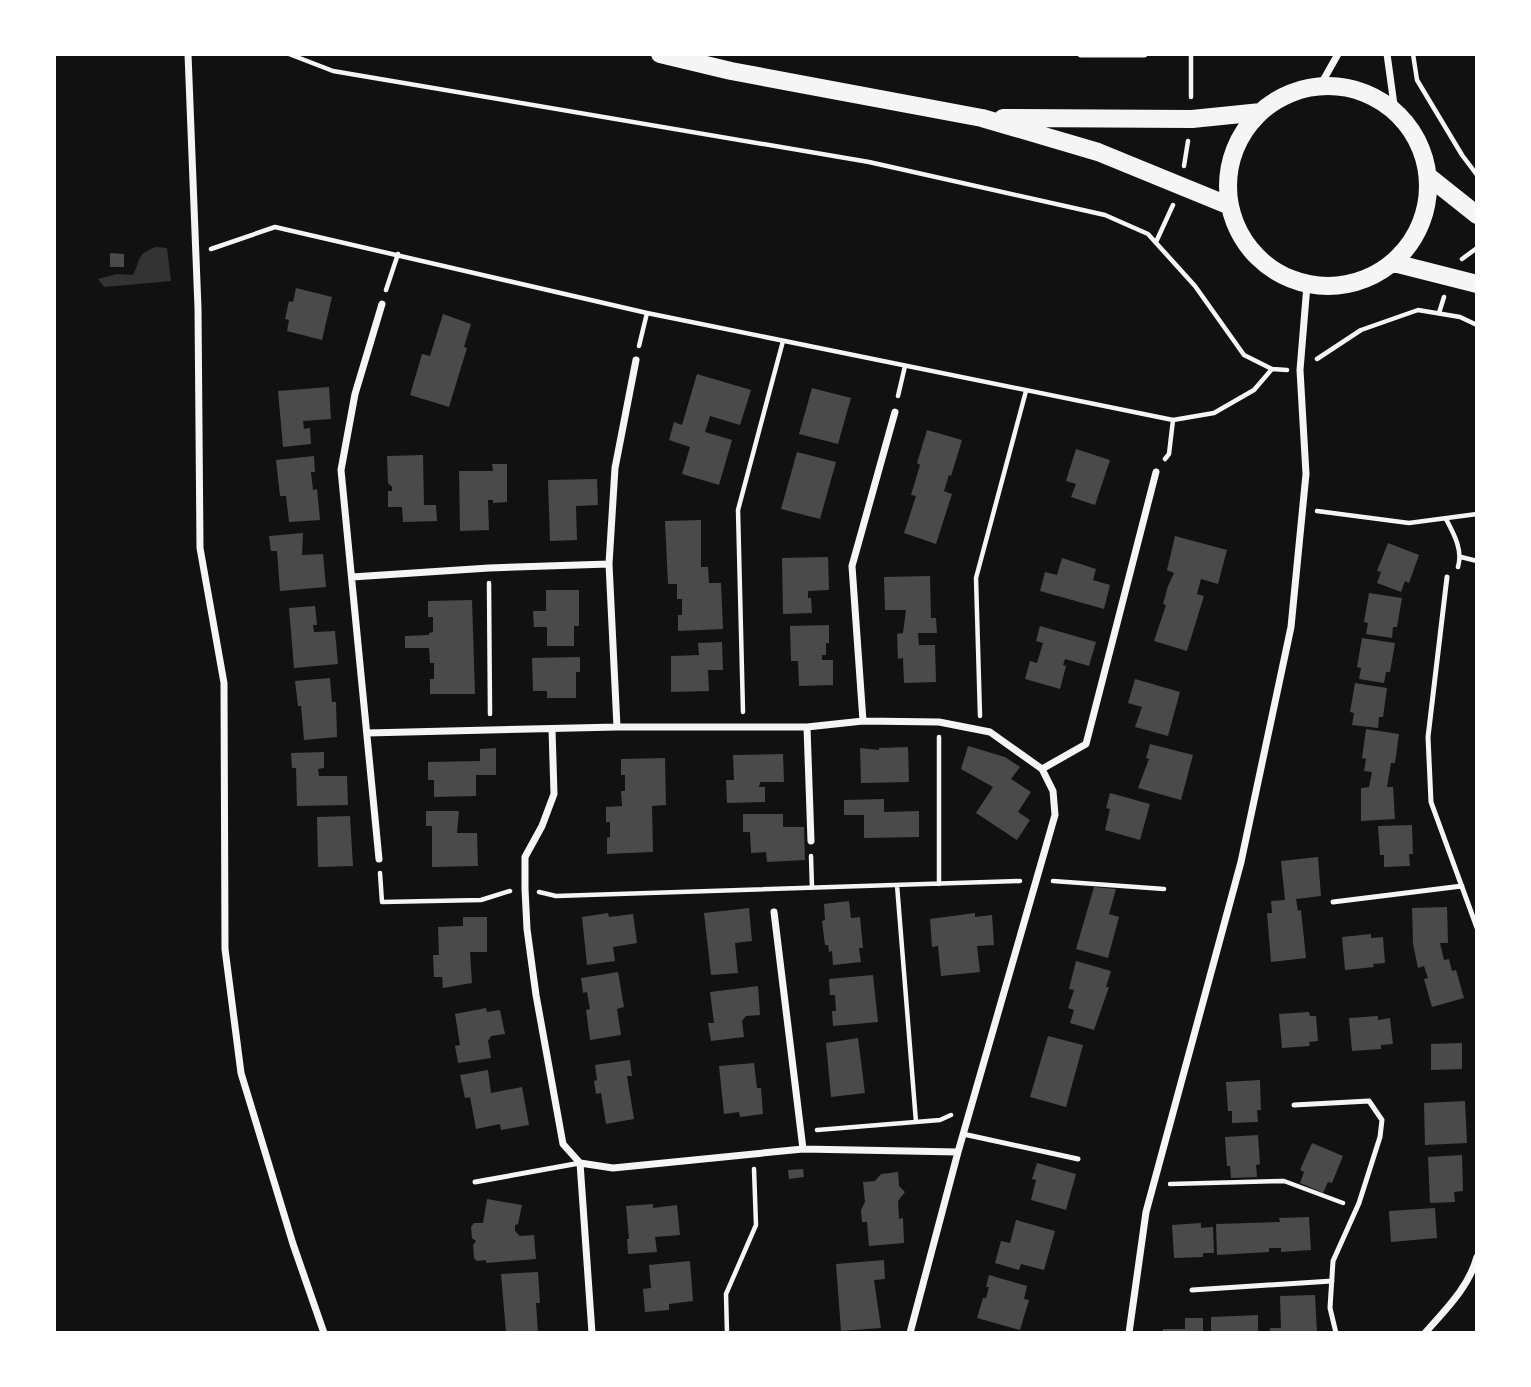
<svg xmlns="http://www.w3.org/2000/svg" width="1531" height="1387" viewBox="0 0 1531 1387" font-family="'Fira Sans',sans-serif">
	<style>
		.water { fill: #333 }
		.building { fill: #4a4a4a }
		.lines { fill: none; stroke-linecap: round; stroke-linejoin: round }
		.path { stroke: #f5f5f5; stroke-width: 4.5 }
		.service { stroke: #f5f5f5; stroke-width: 5 }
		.minor { stroke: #f5f5f5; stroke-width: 7 }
		.primary { stroke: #f5f5f5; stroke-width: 18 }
	</style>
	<rect width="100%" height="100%" fill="#111"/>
	<path class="water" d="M156,247l11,1 4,33 -67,6 -6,-8 19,-5 16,1c8,-16 3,-21 23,-28z"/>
	<path class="building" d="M110,253l14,1v13h-14z
		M296,288l36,9 -10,43 -35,-9 2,-11 -4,-1 4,-18 4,1z
		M443,314l28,10 -7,23 3,1 -18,59 -39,-12 12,-41 8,2z
		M697,374l54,16 -11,35 -30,-9 -5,16 27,8 -13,45 -37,-11 8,-27 -21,-7 5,-18 8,3z
		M329,387l2,32 -28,2 1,8 6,-1 1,16 -28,3 -5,-56z
		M812,388l39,10 -13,46 -39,-10z
		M927,430l35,10 -11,36 -2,-1 -5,16 8,3 -16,50 -32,-11 12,-37 -5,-1 9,-30 -3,-2z
		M1076,449l34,11 -15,45 -24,-8 5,-13 -10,-3z
		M797,452l39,10 -16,57 -39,-10z
		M423,455l1,50h12l1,16 -34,1 -1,-15h-14v-16h4v-4l-4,-4 -1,-27z
		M314,456l1,16h-4l2,18 4,-1 3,31 -31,2 -3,-26h-6l-4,-36z
		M492,464h15v38l-14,1v-3h-5l1,30 -29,1 -1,-60h34z
		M597,479l1,26 -22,1 1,34 -27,1 -2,-61z
		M701,520v47h7l1,16h12l2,46 -45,2v-16h4v-16h-5v-15h-9l-3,-63z
		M303,533l-1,22 21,-1 3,33 -46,4 -3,-40h-6l-2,-15z
		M1175,536l52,14 -9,34 -17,-5 -4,15 7,2 -17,55 -33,-10 12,-36 -3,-1 5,-18 6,-13 -7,-3z
		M1388,543l31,12 -10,28 -4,-2 -4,11 -24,-9 4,-11 -4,-1z
		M828,557l1,33 -21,1v7h3l1,15 -29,1 -1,-56z
		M1062,558l34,11 -3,11 17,5 -6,24 -64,-18 5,-19 12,3z
		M930,576l1,42h5l1,15h-19l1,12h16l1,37 -32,1 -1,-25 -5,1 -1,-25 6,-1 3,-23h-21l-1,-33z
		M546,590h33v36h-5v20h-27v-19h-13l-1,-16h13z
		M1369,593l33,5 -5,29h-4l-1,11 -26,-4 2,-11 -4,-1z
		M472,600l3,94h-45v-15h4v-16h-4l-1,-15h-24v-12l24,-1v-2l4,-1v-15h-5v-16z
		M315,606l2,19h-4l1,7 21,-1 3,33 -44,4 -5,-60z
		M829,625v18h-3v12h-4v5h11v25l-34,1 -1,-25h-7l-1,-35z
		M1040,626l56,16 -7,24 -24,-7 -2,6 3,1 -6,23 -35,-10 5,-18 7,2 6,-20 -7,-2z
		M1362,638l33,5 -5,29h-4l-2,11 -25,-4 2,-11 -4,-1z
		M722,642l1,28h-15l1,21 -38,1v-36l28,-1 -1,-12z
		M580,657v15h-4v26h-29v-7h-14l-1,-33z
		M330,678l2,24h4l1,35 -33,3 -3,-34h-3l-3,-25z
		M1135,679l45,13 -12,44 -33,-9 7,-20 -14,-4z
		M1355,683l32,5 -4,29h-4l-1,11 -26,-3 2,-12 -4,-1z
		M1366,729l33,5 -4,29h-4l-4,24h6l2,32 -34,2v-33l8,-1 3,-15 -8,-1 2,-12 -4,-1z
		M1150,744l43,11 -12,45 -43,-12 11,-29 -3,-1z
		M968,746l37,11 15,10 -9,12 20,13 -13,20 12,8 -13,20 -41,-27 17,-26 -32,-18z
		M908,747l1,35 -48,1 -1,-35 19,2v-2z
		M496,748v27h-20v21l-42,1v-17h-6v-18l52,-1v-12z
		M324,752v16l-6,1 1,7h28l1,29 -51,1 -1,-38h-4l-1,-15z
		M783,754l1,28h-24l-1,5h6v15l-38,1 -1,-23h8l-1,-25z
		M665,758l1,47 -14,1 1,46 -46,2v-16l3,-1v-15h-4v-15l16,-1 -1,-15h4v-16h-4v-16z
		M1110,793l40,11 -10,36 -35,-10 5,-21 -4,-1z
		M884,799v13l35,-1v26l-55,1v-23h-20v-15z
		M426,811h33l-2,22h20l1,33 -46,1v-41h-6z
		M743,814h40v13h21l1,33 -38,2 -1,-10 -15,1 -1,-21h-7z
		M350,816l3,50 -35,1 -1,-50z
		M1412,825l1,29h-4l1,12 -26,1v-12h-4l-2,-29z
		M1318,857l3,39 -25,3 2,12 3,-1 5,48 -35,4 -4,-49h5l-1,-12 14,-1 -4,-39z
		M1094,887l22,2 -7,25 10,3 -11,41 -32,-9z
		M849,901l2,17 9,-1 3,31h-4l2,14 -28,3 -1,-14 -3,1 -1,-7h-3l-3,-24 3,-1 -1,-16z
		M1447,907l1,36h-8l4,17 5,-1 3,12 4,-1 8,28 -32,9 -8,-28 4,-1 -4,-12 -6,2 -5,-24 -1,-36z
		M749,908l3,33 -17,2 3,30 -27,2 -7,-62z
		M608,913l1,4 24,-3 4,29 -24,4 2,14 -28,4 -5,-48z
		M975,913v4l17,-2 2,30 -17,1 3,26 -39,4 -3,-30 -6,1 -2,-28z
		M463,917h24v35h-17l2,31 -29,5 -1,-11h-8l-1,-22h6l-1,-28 25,-1z
		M1371,934v4l12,-1 2,26 -12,1 1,3 -29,3 -3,-33z
		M1076,961l35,10 -5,16h3l-15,43 -24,-7 4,-13 -6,-2 6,-18 -5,-1z
		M618,972l6,35 -7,2 4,26 -31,5 -4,-30 4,-1 -3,-17 -4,1 -2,-15z
		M873,975l5,47 -45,4 -1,-15h4l-1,-16h-5l-1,-16z
		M758,986l2,29 -14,1 -4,5 2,16 -33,4 -3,-18h6l-4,-31z
		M486,1008l1,4 13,-2 5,24 -14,2 -3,5 3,17 -33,5 -3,-17 5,-1 -5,-31z
		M1309,1012l1,4h6l2,25 -9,1 1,4 -28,2 -3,-34z
		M1378,1016v4l12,-2 3,26 -12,1v4l-29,2 -3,-33z
		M1048,1036l35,9 -17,62 -36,-10z
		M858,1038l7,55 -34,4 -5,-54z
		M1462,1043v26l-31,1v-26z
		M630,1060l2,16h-5l7,43 -28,5 -5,-31 -5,1 -2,-13 3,-1 -2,-15z
		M754,1063l3,25h4l2,26 -23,3 -1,-5 -15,2 -5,-48z
		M488,1070l3,23 31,-6 7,38 -28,5 -1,-6 -24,5 -6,-32 -5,1 -5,-23z
		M1260,1080l1,30h-4l1,12 -26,1v-12h-4l-2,-29z
		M1465,1101l2,42 -42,2 -1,-42z
		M1258,1135l2,29 -4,1 1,12 -26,1 -1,-12h-3l-2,-29z
		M1312,1143l31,13 -11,27 -4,-1 -5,11 -23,-10 4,-11 -4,-2z
		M1462,1155l1,36 -9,1 1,10 -25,1 -2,-46z
		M1037,1163l39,11 -10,36 -35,-10 5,-20 -4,-1z
		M803,1169l1,8 -15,2 -1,-9z
		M898,1172l1,14 6,6 -7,9 1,18 4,-1 1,25 -35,3 -2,-24h-5l-1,-12 4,-8 -2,-20 12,-1 6,-7z
		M487,1199l35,6 -4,19 -3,1v6l5,5 14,-1 2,24 -50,4v-3l-9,1 -3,-3 -1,-13 3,-4 -4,-3 -1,-11 3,-4h9z
		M653,1204v4l24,-3 3,30 -25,2 2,15 -29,2 -1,-15h2l-3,-33z
		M1435,1208l2,30 -46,4 -2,-31z
		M1309,1217l2,33 -30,2v-4h-12v4l-52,3 -1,-31 64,-2 -1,-4z
		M1016,1220l39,11 -11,39 -23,-6 -2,6 -24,-7 6,-22 9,2z
		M1201,1223v5l12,-1 1,26h-11v4l-29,1 -2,-33z
		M884,1260l1,19 -11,1 7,48 -40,3 -5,-67z
		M690,1261l3,40 -24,3v6l-24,2 -2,-23 8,-1 -2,-23z
		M538,1272l2,31h-4l2,30h-32l-5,-59z
		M989,1275l38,11 -3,13 5,1 -9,30 -43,-12 6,-20h3l3,-11h-3z
		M1315,1295l2,38h-47v-5h11l-1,-32z
		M1258,1315v18h-47v-16z
		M1185,1318h18v15h-40v-4h22z"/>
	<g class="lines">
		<path class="path" d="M289,54l44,17 536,91 236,53 43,19 47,52 49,69 28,14 15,1
			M1191,54v43
			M1413,54l4,26 45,75 15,20
			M1184,166l4,-25
			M1156,242l17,-37
			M211,249l64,-22 372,86 526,107
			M1462,259l15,-11
			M386,290l12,-36
			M1439,313l5,-16
			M639,346l8,-33
			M1317,359l44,-29 57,-20 42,7 17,8
			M898,396l7,-30
			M1165,459l4,-5 4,-34 41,-7 40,-23 18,-21
			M1317,511l92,12 68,-9
			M1446,519c8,15 17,31 12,48
			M1461,557l16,4
			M489,583l1,131
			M743,712l-5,-202 45,-169
			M980,716l-4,-138 50,-187
			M939,737v147
			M811,856l1,32
			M380,873l2,29 99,-2 29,-9
			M1053,881l111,8
			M897,885l19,237
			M539,892l17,4 464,-15
			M817,1130l123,-10 11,-5
			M1170,1184l114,-3 59,22
			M727,1333l-1,-39 30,-69 -2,-56"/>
		<path class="service" d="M1447,577l-19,160 3,65 46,126
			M1333,902l129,-16
			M1294,1105l75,-4 13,19 -2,17 -21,66 -26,58 -3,47 6,25
			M963,1134l115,25
			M475,1182l105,-19
			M1192,1290l140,-9"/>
		<path class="minor" d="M188,54l10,254 2,240 24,135 1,266 16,124 52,171 31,89
			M1081,54h63
			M1387,54l8,58
			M1320,86l18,-32
			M352,577l137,-9 120,-4
			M863,721l-11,-155 43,-154
			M617,727l-8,-163 6,-96 21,-108
			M807,727l4,114
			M552,729l2,65 -12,32 -17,31v32l2,40 9,66 27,149 17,19 12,170
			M367,733l250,-6h190l56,-6 76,1 51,10 52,37 11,22 2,24 -97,337 -48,181
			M1042,769l44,-25 70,-272
			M379,859l-38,-389 14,-76 27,-90
			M774,912l29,237
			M580,1163l33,5 190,-19 155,3
			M1129,1333l17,-121 95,-350 50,-235 15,-153 -6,-104 7,-85
			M1425,1333c20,-23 44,-46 52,-76"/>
		<path class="primary" d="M660,54l71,17 251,47 116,34 132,54
			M1228 186a100 100 0 1 1 200 0a100 100 0 1 1-200 0Z
			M1003,118l189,1 69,-7
			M1428,176l49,39
			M1394,263l83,21"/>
	</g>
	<rect width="1531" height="1387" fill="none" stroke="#ffffff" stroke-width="112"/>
</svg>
